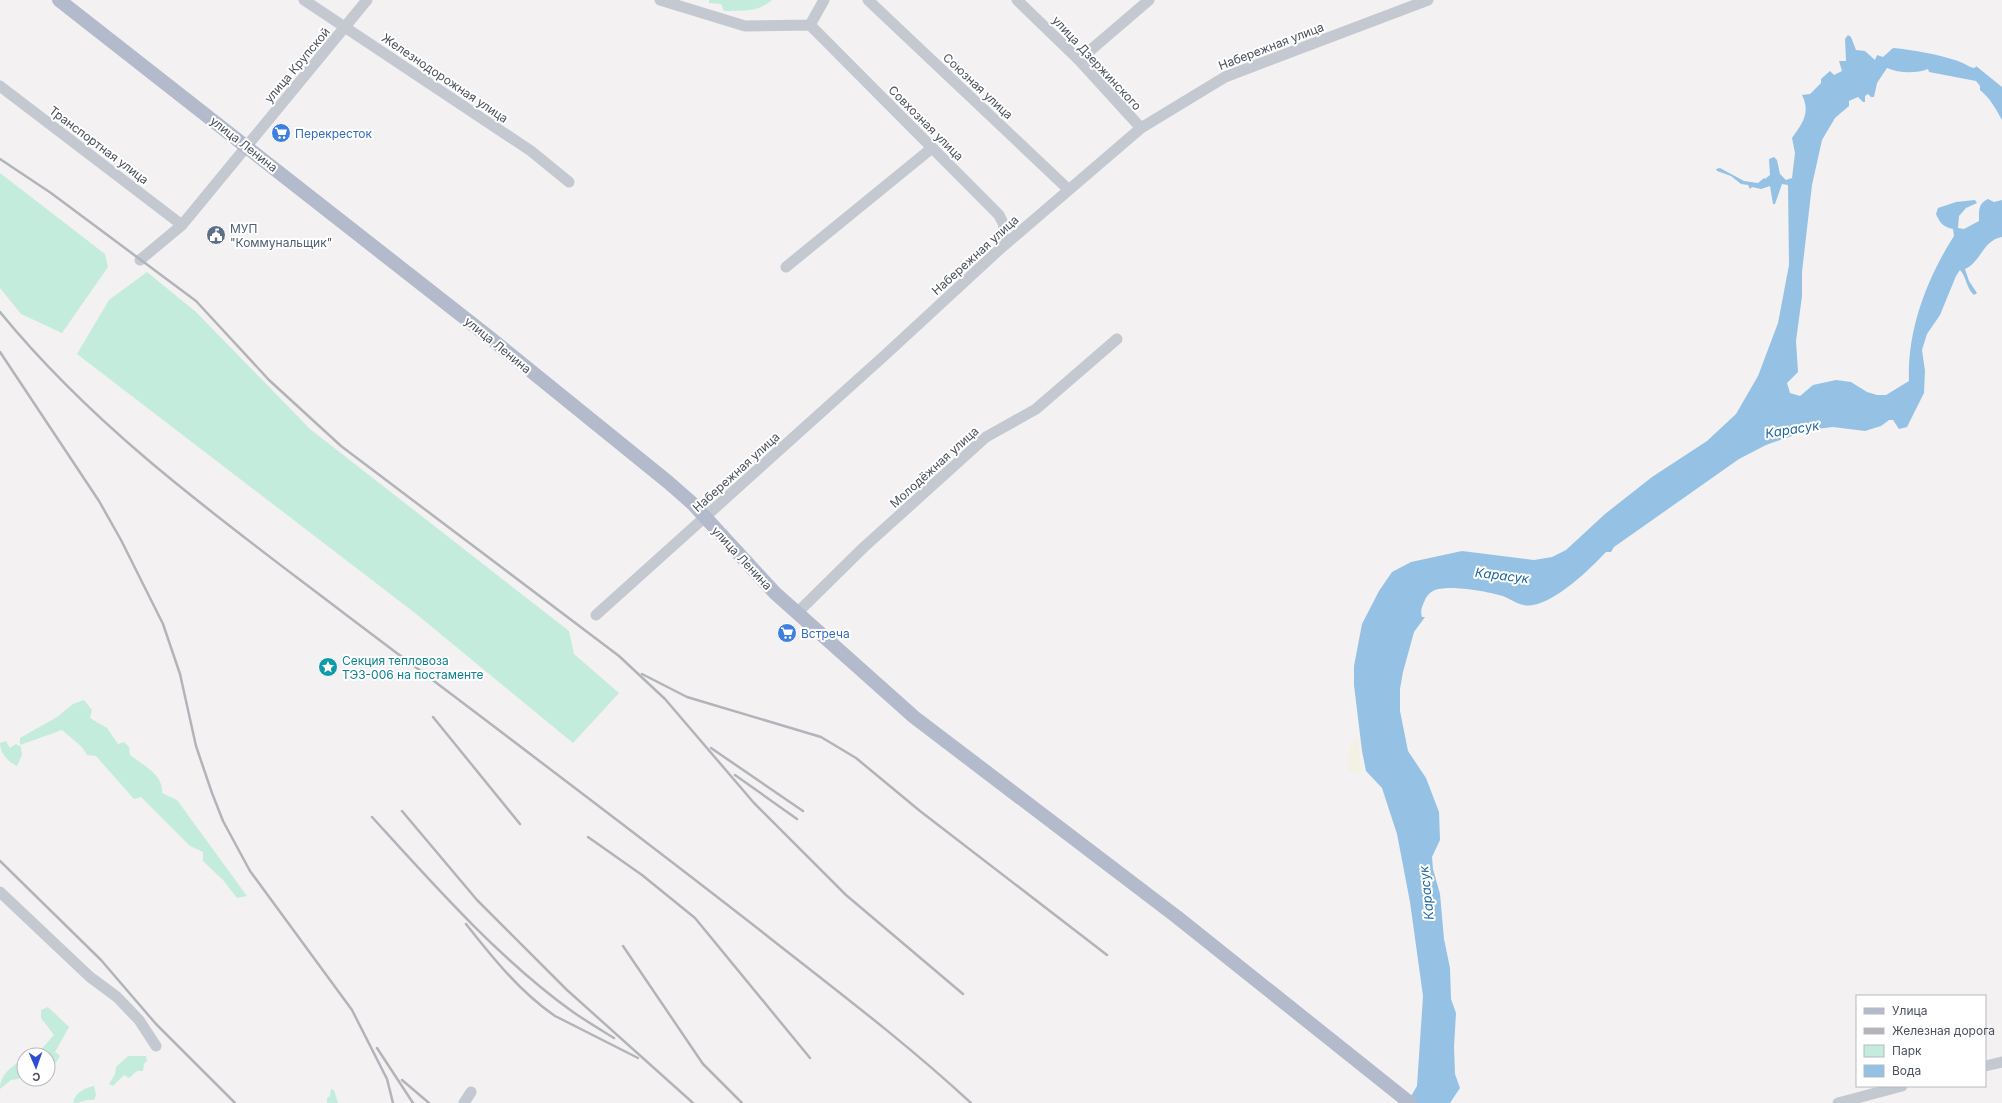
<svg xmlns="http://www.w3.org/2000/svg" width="2002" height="1103" viewBox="0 0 2002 1103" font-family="Inter,sans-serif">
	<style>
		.green { fill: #c4ecdc }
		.sand { fill: #f2f1e3 }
		.water { fill: #95c2e4 }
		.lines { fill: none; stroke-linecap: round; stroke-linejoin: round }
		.minor { stroke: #c3c8d1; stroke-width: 11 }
		.major { stroke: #b3bacc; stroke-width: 14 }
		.rail { stroke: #b3b4ba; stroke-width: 2.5 }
		.labels { text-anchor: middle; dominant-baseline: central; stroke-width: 4; stroke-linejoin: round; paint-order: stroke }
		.street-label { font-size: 12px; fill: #4a505c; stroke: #fff }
		.shop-label { font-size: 12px; fill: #366cbe; stroke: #fff; text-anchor: start }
		.service-label { font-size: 12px; fill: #4e5e75; stroke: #fff; text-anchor: start }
		.culture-label { font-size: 12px; fill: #0d838f; stroke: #fff; text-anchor: start }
		.water-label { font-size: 13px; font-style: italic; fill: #1a65a0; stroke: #fff }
	</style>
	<rect width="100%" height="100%" fill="#f3f1f1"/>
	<path class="green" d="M709,0h71h-8c-14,13 -32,10 -48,11l-3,-7 -12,-1z
		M0,173l105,81 3,13 -46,66 -41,-19 -21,-26z
		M147,272l49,40 114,117 259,202 5,23 45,39 -46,50 -158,-130 -338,-259 32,-54z
		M84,700l8,10 -2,8 17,10 11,16 6,-2 5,5 1,8c13,10 34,20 32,38l15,7 70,96 -10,2 -14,-18 -20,-19v-9l-13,-6 -49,-49 -7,2 -38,-43 -9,-1 -5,-8 -20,-17 -42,15v-7l37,-21 16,-13z
		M6,741l4,7 6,-4 5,3 1,8 -5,11c-9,-4 -17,-13 -17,-23z
		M48,1007l21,20 -14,25 5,4 -12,19v-20h-12l18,-20 -13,-17v-8z
		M128,1056h18l1,5 -3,3 -1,7h-6l-8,7 -5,-3 -11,11 -4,-2 6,-10 1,-7z
		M24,1057v19l-6,3 -7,1 -11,9c0,-16 13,-22 24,-32z
		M94,1086l2,9 -2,5c-9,-1 -12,3 -21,3 2,-11 12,-15 21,-17z
		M331,1089l3,1 4,13h-11v-5l3,-2z"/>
	<path class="sand" d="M1358,737l3,37 -13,-4 1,-22z"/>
	<path class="water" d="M1848,35l3,2 5,13 9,1 10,9 2,-5 6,2 10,-9c22,2 43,6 65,13 6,2 12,7 17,7l1,-2 26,21v33c-6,-11 -12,-22 -22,-30v-4l-4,-5 -47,-9 -1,-3c-12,5 -30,4 -41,-1l-10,15 -3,14h-3l-3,-3 -3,2v6h-2l-5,-5 -9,4v5l-14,12 -13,22 -10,45 -10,87v24l-6,45 2,31 -11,11 3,10 10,3 13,-11 23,-5 15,2 16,10 10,3h9l23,-14c-2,-51 18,-103 45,-145l-1,-7c-10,-2 -13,-6 -17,-15l2,-6 18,-6 19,-2 2,3 -11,5 -7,8 -1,12 6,1 15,-8c0,-11 -1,-17 9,-22l6,3 8,-2v37c-19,3 -21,25 -37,32l4,12 8,12 -3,2c-8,-7 -7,-17 -14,-25l-4,6 -16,39 -13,19 -5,16 3,21 -1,22 -17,34 -8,2 -6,-9h-4l-8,6 -16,5 -32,-4 -24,3 -43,15 -27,14 -125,88 -3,5h-5c-17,18 -49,49 -73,53 -14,3 -21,-7 -34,-10 -14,-4 -54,-11 -66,-4 -4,2 -7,6 -8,9 -3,6 -5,11 -3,17h3l-11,15 -11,40 -3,17v22l8,40 18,27 13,34 1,28 -8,17 1,12 7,25 4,45 6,29 1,31 5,14 -2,34 1,27 5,14 -10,15h-43l10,-17 6,-90 -13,-94 -13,-68 -15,-46 -16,-17 -4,-20 -8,-66v-19l8,-42 17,-33 13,-19 19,-10 51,-11 72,9 18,-3 14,-7 39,-36 47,-37 55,-36 29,-27 22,-38 20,-53 11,-58 -1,-80 -6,-1 -7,20h-2l-3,-18 -9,3 -9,-2 -2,2 -2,-4 -7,-1 -10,-8 -14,-5 -1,-2 4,-1 24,13 14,2 6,-5 1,1 5,-4 -1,-16 5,-2 3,3 3,14 6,6 6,-2 3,-25 -3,-15c10,-14 19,-25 10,-43l8,-1 11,-11v-4l9,-8 4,4 8,-4 -3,-10h7l-1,-22z"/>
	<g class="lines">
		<path class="minor" d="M304,0l227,151 38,31
			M660,0l85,26 65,-1 14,-25
			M868,0l201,190
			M1017,0l62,60 62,68
			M810,25l189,190 5,10 -3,23
			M1079,60l70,-60
			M0,86l182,139
			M140,260l42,-35 185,-225
			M786,267l146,-119
			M797,613l66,-65 123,-111 50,-28 81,-70
			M596,615l288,-259 117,-108 140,-120 84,-51 203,-77
			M0,892l90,85 27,20 22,23 17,26
			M1985,1066l17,-4
			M464,1103l7,-11
			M1838,1103l64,-17"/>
		<path class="major" d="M59,0l430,337 179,145 25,22 82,89 139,124 263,200 233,186"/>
		<path class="rail" d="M0,159l51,34 145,108 73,79 72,66 278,210 46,43 89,104 92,92 117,99
			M0,312c98,120 223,209 345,302 139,105 279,210 416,317 71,56 143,110 210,172
			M0,352l99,149 22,39 42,84 17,50 16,72 16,47 11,28 27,50 102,139 35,69 6,24
			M642,674l45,23 134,40 35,21 64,53 187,144
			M433,717l87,107
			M711,748l92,63
			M735,775l62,44
			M402,811l75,89 90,90 126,113
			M372,817c61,67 127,142 201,195 13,9 28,18 41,26
			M588,837l54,38 53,43 115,140
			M0,861l101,99 55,64 79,79
			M466,924c26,33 54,68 89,92l83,42
			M623,946l80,118 39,39
			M377,1048l36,55
			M402,1080l27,23"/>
	</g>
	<defs>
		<symbol id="supermarket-disc" viewBox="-11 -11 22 22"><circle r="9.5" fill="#3f7fe0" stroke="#fff"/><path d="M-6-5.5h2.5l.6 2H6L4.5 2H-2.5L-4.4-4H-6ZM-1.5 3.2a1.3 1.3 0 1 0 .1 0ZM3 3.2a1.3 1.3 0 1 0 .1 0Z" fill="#fff"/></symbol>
		<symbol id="civic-disc" viewBox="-11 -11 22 22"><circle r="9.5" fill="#5c6f8a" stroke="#fff"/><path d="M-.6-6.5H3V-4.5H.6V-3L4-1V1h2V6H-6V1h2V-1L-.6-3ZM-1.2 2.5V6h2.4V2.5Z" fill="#fff"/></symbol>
		<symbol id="sight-disc" viewBox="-11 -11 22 22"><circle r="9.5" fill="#0f9aa8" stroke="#fff"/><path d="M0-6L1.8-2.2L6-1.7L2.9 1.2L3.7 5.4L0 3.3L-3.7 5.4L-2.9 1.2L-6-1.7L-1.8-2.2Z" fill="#fff"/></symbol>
	</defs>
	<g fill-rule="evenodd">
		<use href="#supermarket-disc" x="270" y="122" width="22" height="22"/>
		<use href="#civic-disc" x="205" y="224" width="22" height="22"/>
		<use href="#supermarket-disc" x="776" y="622" width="22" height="22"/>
		<use href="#sight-disc" x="317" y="656" width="22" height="22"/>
	</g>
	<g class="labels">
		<g class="street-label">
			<text transform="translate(1271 46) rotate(-21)">Набережная улица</text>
			<text transform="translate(1097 63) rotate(47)">улица Дзержинского</text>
			<text transform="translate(297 65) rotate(-50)">улица Крупской</text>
			<text transform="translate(445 78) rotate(34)">Железнодорожная улица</text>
			<text transform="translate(978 86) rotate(43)">Союзная улица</text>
			<text transform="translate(926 123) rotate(45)">Совхозная улица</text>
			<text transform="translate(244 144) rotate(38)">улица Ленина</text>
			<text transform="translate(99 145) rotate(37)">Транспортная улица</text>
			<text transform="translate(975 255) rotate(-42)">Набережная улица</text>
			<text transform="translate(498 345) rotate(39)">улица Ленина</text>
			<text transform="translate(934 467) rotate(-42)">Молодёжная улица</text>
			<text transform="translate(736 472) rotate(-42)">Набережная улица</text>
			<text transform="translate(742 558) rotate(47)">улица Ленина</text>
		</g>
		<g class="shop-label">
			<text x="295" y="133">Перекресток</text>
			<text x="801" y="633">Встреча</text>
		</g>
		<g class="service-label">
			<text x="230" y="228">МУП<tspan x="230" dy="14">"Коммунальщик"</tspan></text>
		</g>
		<g class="culture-label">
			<text x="342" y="660">Секция тепловоза<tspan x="342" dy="14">ТЭ3-006 на постаменте</tspan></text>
		</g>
		<g class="water-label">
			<text transform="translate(1792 429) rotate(-9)">Карасук</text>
			<text transform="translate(1502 575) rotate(7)">Карасук</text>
			<text transform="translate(1426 893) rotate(-96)">Карасук</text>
		</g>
	</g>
	<rect x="1856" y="995" width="130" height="92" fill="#ffffff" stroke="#b7b9be"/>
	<rect x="1864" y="1008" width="20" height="6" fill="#b3bacc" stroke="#b7b9be"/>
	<text x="1892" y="1015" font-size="12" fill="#4a505c">Улица</text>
	<rect x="1864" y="1028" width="20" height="6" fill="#b3b4ba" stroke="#b7b9be"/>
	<text x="1892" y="1035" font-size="12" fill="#4a505c">Железная дорога</text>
	<rect x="1864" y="1045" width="20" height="12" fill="#c4ecdc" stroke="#b7b9be"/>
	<text x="1892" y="1055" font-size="12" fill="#4a505c">Парк</text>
	<rect x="1864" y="1065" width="20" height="12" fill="#95c2e4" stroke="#b7b9be"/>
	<text x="1892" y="1075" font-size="12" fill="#4a505c">Вода</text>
	<g transform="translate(36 1067) rotate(178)"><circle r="19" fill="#ffffff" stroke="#b7b9be"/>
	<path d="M0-3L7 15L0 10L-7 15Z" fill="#2a4dd3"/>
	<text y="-6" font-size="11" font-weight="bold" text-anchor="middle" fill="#4a505c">С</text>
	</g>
</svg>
